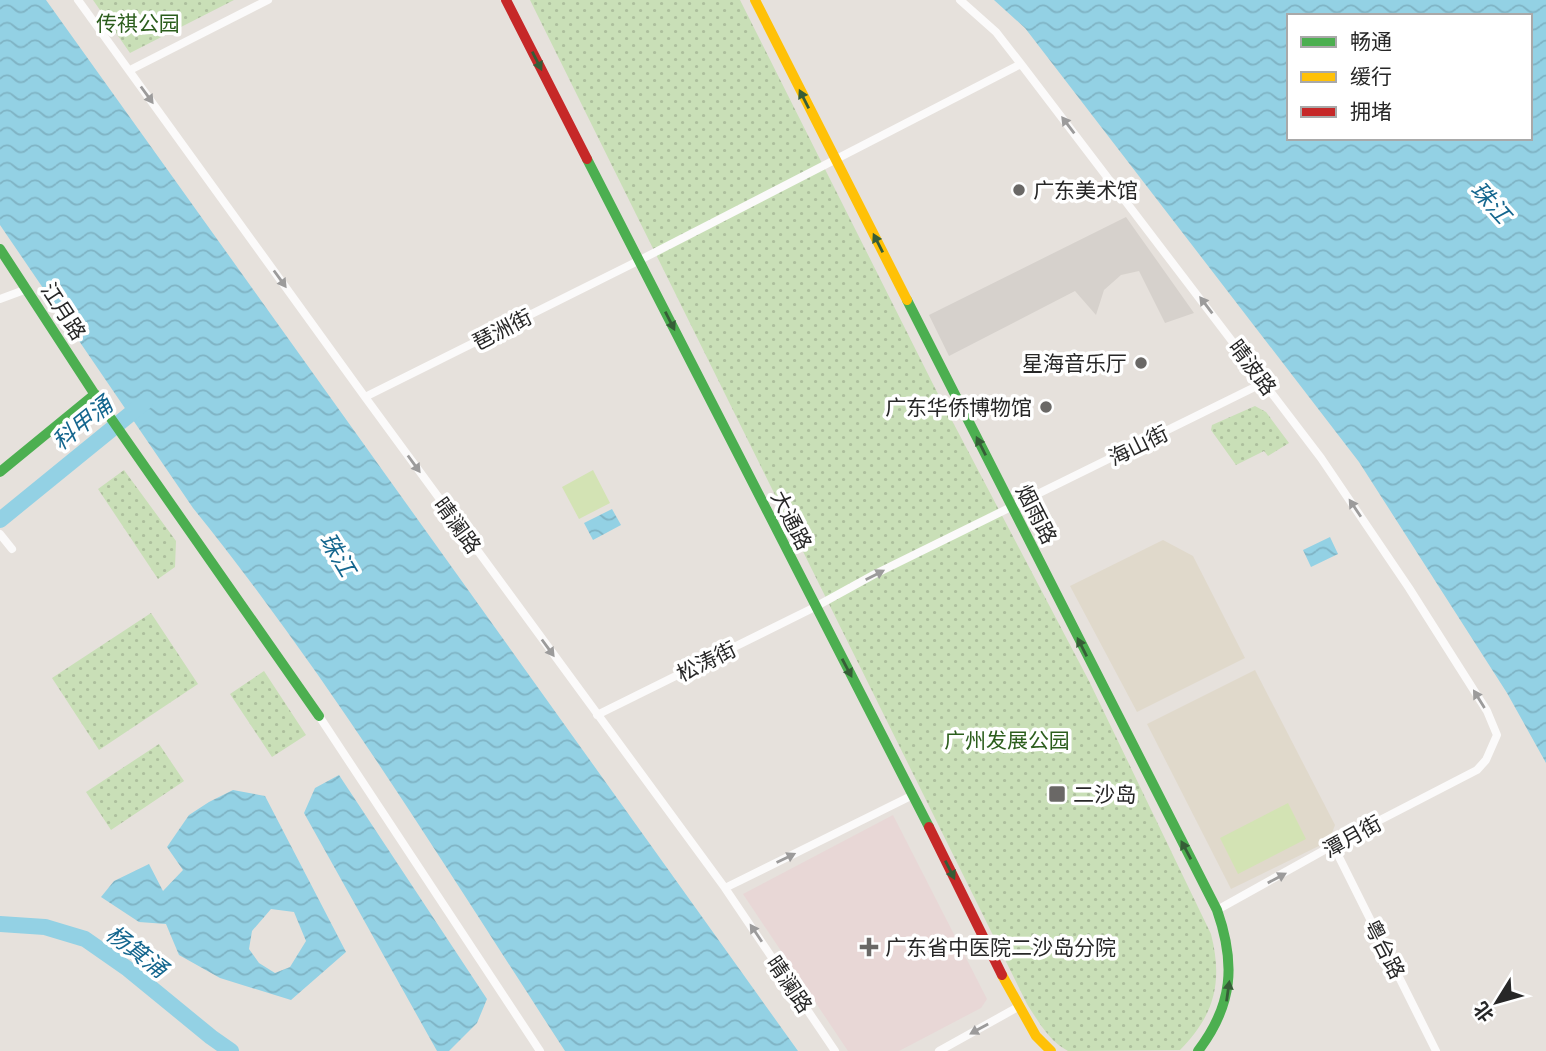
<svg xmlns="http://www.w3.org/2000/svg" width="1546" height="1051" viewBox="0 0 1546 1051" font-family="'Titillium Web','Noto Sans SC',sans-serif">
	<style>
		.education { fill: #e0d9cb }
		.medical { fill: #e8d7d6 }
		.grass { fill: url(#grass-dots) }
		.pitch { fill: #d3e3b4 }
		.plaza { fill: #d6d1cc }
		.water { fill: url(#water-waves); fill-rule: evenodd }
		.lines { fill: none; stroke-linecap: round; stroke-linejoin: round }
		.river { stroke: #93d1e4; stroke-width: 16 }
		.street { stroke: #fbfafa; stroke-width: 8 }
		.fast { stroke: #4caf50; stroke-width: 10 }
		.slow { stroke: #ffc107; stroke-width: 10 }
		.jam { stroke: #c62828; stroke-width: 10 }
		.oneway { fill: #365d37 }
		.oneway2 { fill: #9c9b9b }
		.poi-dot { fill: #6a6866; stroke: #fff; stroke-width: 2.5 }
		.labels { text-anchor: middle; dominant-baseline: central; stroke-width: 7; stroke-linejoin: round; paint-order: stroke }
		.park-label { font-size: 21px; fill: #2c5e1d; stroke: #fff }
		.poi-label { font-size: 21px; fill: #272727; stroke: #fff; text-anchor: start }
		.street-label { font-size: 21px; fill: #272727; stroke: #fff }
		.water-label { font-size: 23px; font-style: italic; fill: #14668e; stroke: #fff }
	</style>
	<defs>
		<pattern id="grass-dots" width="8" height="8" patternUnits="userSpaceOnUse" patternTransform="scale(1.75)"><rect width="8" height="8" fill="#c9dfb7"/><path d="M2 2h.1M6 6h.1" fill="none" stroke="#adbf9d" stroke-width="1.8" stroke-linecap="round"/></pattern>
		<pattern id="water-waves" width="16" height="10" patternUnits="userSpaceOnUse" patternTransform="scale(1.75)"><rect width="16" height="10" fill="#93d1e4"/><path d="M0 5q4-4 8 0t8 0" fill="none" stroke="#7fb3c4"/></pattern>
	</defs>
	<rect width="100%" height="100%" fill="#e6e1dc"/>
	<path class="education" d="M1163,540l30,16 52,102 -108,54 -67,-126z
		M1255,670l80,155 -6,16 -98,48 -84,-165z"/>
	<path class="medical" d="M893,815l94,184 -6,9 -82,43h-51l-105,-157z"/>
	<path class="grass" d="M93,0h141l-104,53z
		M530,0h210l197,392 152,289 122,253c12,47 4,81 -31,116l-112,1c-19,-10 -30,-30 -41,-47z
		M1255,406l11,6 23,31 -21,13 -4,-5 -28,14 -25,-35 1,-5z
		M124,470l52,71 -1,26 -17,12 -60,-90z
		M151,613l47,71 -99,66 -47,-72z
		M264,671l42,64 -34,22 -42,-63z
		M159,744l25,37 -73,49 -25,-38z"/>
	<path class="pitch" d="M593,470l17,33 -31,16 -17,-32z
		M1288,803l18,36 -68,35 -18,-36z"/>
	<path class="plaza" d="M1126,217l68,96 -29,10 -26,-52 -18,4 -17,15 -8,25 -21,-24 -126,65 -20,-41z"/>
	<path class="water" d="M0,0h46l752,1051h-233c-120,-184 -234,-372 -372,-543l-193,-283z
		M994,0h552v763l-39,-70 -148,-231 -334,-434zM1289,16h241v122h-241z
		M612,509l9,16 -28,15 -9,-17z
		M1330,537l8,17 -27,13 -8,-17z
		M339,775l148,224 -10,24 -28,28h-12l-133,-238 11,-25z
		M233,790l32,6 81,156 -55,48 -71,-22 -41,-23 -13,-31 -27,-2 -38,-25 13,-16 35,-17 14,27 20,-21 -16,-23 22,-32 20,-13zM271,909l23,3 12,29 -16,26 -15,6 -16,-10 -10,-14 3,-18z"/>
	<g class="lines">
		<path class="river" d="M0,520l145,-118
			M0,924l45,3 40,12 43,30 83,68 20,14"/>
		<path class="street" d="M78,0l287,397 360,491 110,163
			M960,0l36,32 25,32 300,394 88,130 78,123 10,24 -11,25 -9,10 -122,63 -138,77
			M130,70l138,-70
			M0,299l27,-10
			M365,397l275,-137 381,-196
			M0,534l12,15
			M597,715l218,-108 60,-33 390,-192
			M319,716l221,335
			M1334,847l102,204
			M725,888l188,-93
			M939,1051l79,-44"/>
		<path class="fast" d="M587,159l342,668
			M0,249l103,158 216,309
			M907,300l310,610c19,54 16,95 -19,141
			M0,472l95,-78"/>
		<path class="slow" d="M755,0l152,300
			M1002,975l34,61 15,15"/>
		<path class="jam" d="M506,0l81,159
			M929,827l73,148"/>
	</g>
	<defs><path id="oneway-solid" d="M-6-.8H1V-3.2L6.5 0L1 3.2V.8H-6Z" transform="scale(1.75)"/></defs>
	<g class="oneway">
		<use href="#oneway-solid" transform="translate(537 61) rotate(63)"/>
		<use href="#oneway-solid" transform="translate(804 99) rotate(-117)"/>
		<use href="#oneway-solid" transform="translate(878 243) rotate(-117)"/>
		<use href="#oneway-solid" transform="translate(670 321) rotate(63)"/>
		<use href="#oneway-solid" transform="translate(981 446) rotate(-117)"/>
		<use href="#oneway-solid" transform="translate(1082 647) rotate(-117)"/>
		<use href="#oneway-solid" transform="translate(847 668) rotate(62)"/>
		<use href="#oneway-solid" transform="translate(1186 850) rotate(-118)"/>
		<use href="#oneway-solid" transform="translate(950 870) rotate(63)"/>
		<use href="#oneway-solid" transform="translate(1228 991) rotate(-82)"/>
	</g>
	<g class="oneway2">
		<use href="#oneway-solid" transform="translate(147 95) rotate(54)"/>
		<use href="#oneway-solid" transform="translate(1068 125) rotate(-127)"/>
		<use href="#oneway-solid" transform="translate(280 279) rotate(54)"/>
		<use href="#oneway-solid" transform="translate(1206 305) rotate(-127)"/>
		<use href="#oneway-solid" transform="translate(414 464) rotate(54)"/>
		<use href="#oneway-solid" transform="translate(1355 508) rotate(-124)"/>
		<use href="#oneway-solid" transform="translate(875 575) rotate(-27)"/>
		<use href="#oneway-solid" transform="translate(548 648) rotate(54)"/>
		<use href="#oneway-solid" transform="translate(1479 699) rotate(-122)"/>
		<use href="#oneway-solid" transform="translate(786 858) rotate(-26)"/>
		<use href="#oneway-solid" transform="translate(1277 878) rotate(-28)"/>
		<use href="#oneway-solid" transform="translate(756 933) rotate(-124)"/>
		<use href="#oneway-solid" transform="translate(979 1029) rotate(151)"/>
	</g>
	<g class="poi-dot">
		<circle cx="1019" cy="190" r="7"/>
		<circle cx="1141" cy="363" r="7"/>
		<circle cx="1046" cy="407" r="7"/>
		<rect x="1048" y="785" width="18" height="18" rx="3.5"/>
		<path d="M865.5 936.5h7v7h7v7h-7v7h-7v-7h-7v-7h7z"/>
	</g>
	<g class="labels">
		<g class="park-label">
			<text x="138" y="23">传祺公园</text>
			<text x="1007" y="740">广州发展公园</text>
		</g>
		<g class="poi-label">
			<text x="1033" y="190">广东美术馆</text>
			<text x="1127" y="363" text-anchor="end">星海音乐厅</text>
			<text x="1032" y="407" text-anchor="end">广东华侨博物馆</text>
			<text x="1073" y="794">二沙岛</text>
			<text x="885" y="947">广东省中医院二沙岛分院</text>
		</g>
		<g class="street-label">
			<text transform="translate(64 311) rotate(57)">江月路</text>
			<text transform="translate(502 329) rotate(-27)">琶洲街</text>
			<text transform="translate(1253 367) rotate(53)">晴波路</text>
			<text transform="translate(1138 445) rotate(-26)">海山街</text>
			<text transform="translate(1037 514) rotate(63)">烟雨路</text>
			<text transform="translate(792 520) rotate(63)">大通路</text>
			<text transform="translate(458 525) rotate(54)">晴澜路</text>
			<text transform="translate(706 661) rotate(-26)">松涛街</text>
			<text transform="translate(1352 836) rotate(-29)">潭月街</text>
			<text transform="translate(1385 949) rotate(63)">粤台路</text>
			<text transform="translate(790 984) rotate(56)">晴澜路</text>
		</g>
		<g class="water-label">
			<text transform="translate(1491 202) rotate(48)">珠江</text>
			<text transform="translate(82 423) rotate(-39)">科甲涌</text>
			<text transform="translate(338 554) rotate(59)">珠江</text>
			<text transform="translate(137 951) rotate(37)">杨箕涌</text>
		</g>
	</g>
	<rect x="1287" y="14" width="245" height="126" fill="#ffffff" stroke="#a9a9a9" stroke-width="2"/>
	<rect x="1301" y="37" width="35" height="10" fill="#4caf50" stroke="#a9a9a9" stroke-width="2"/>
	<text x="1350" y="49" font-size="21" fill="#272727">畅通</text>
	<rect x="1301" y="72" width="35" height="10" fill="#ffc107" stroke="#a9a9a9" stroke-width="2"/>
	<text x="1350" y="84" font-size="21" fill="#272727">缓行</text>
	<rect x="1301" y="107" width="35" height="10" fill="#c62828" stroke="#a9a9a9" stroke-width="2"/>
	<text x="1350" y="119" font-size="21" fill="#272727">拥堵</text>
	<g transform="translate(1497 1002) rotate(233)" stroke="#ffffff" stroke-width="5" paint-order="stroke">
	<path d="M0-5L12 26L0 18L-12 26Z" fill="#272727"/>
	<text y="-10" font-size="19" font-weight="bold" text-anchor="middle" fill="#272727">北</text>
	</g>
</svg>
